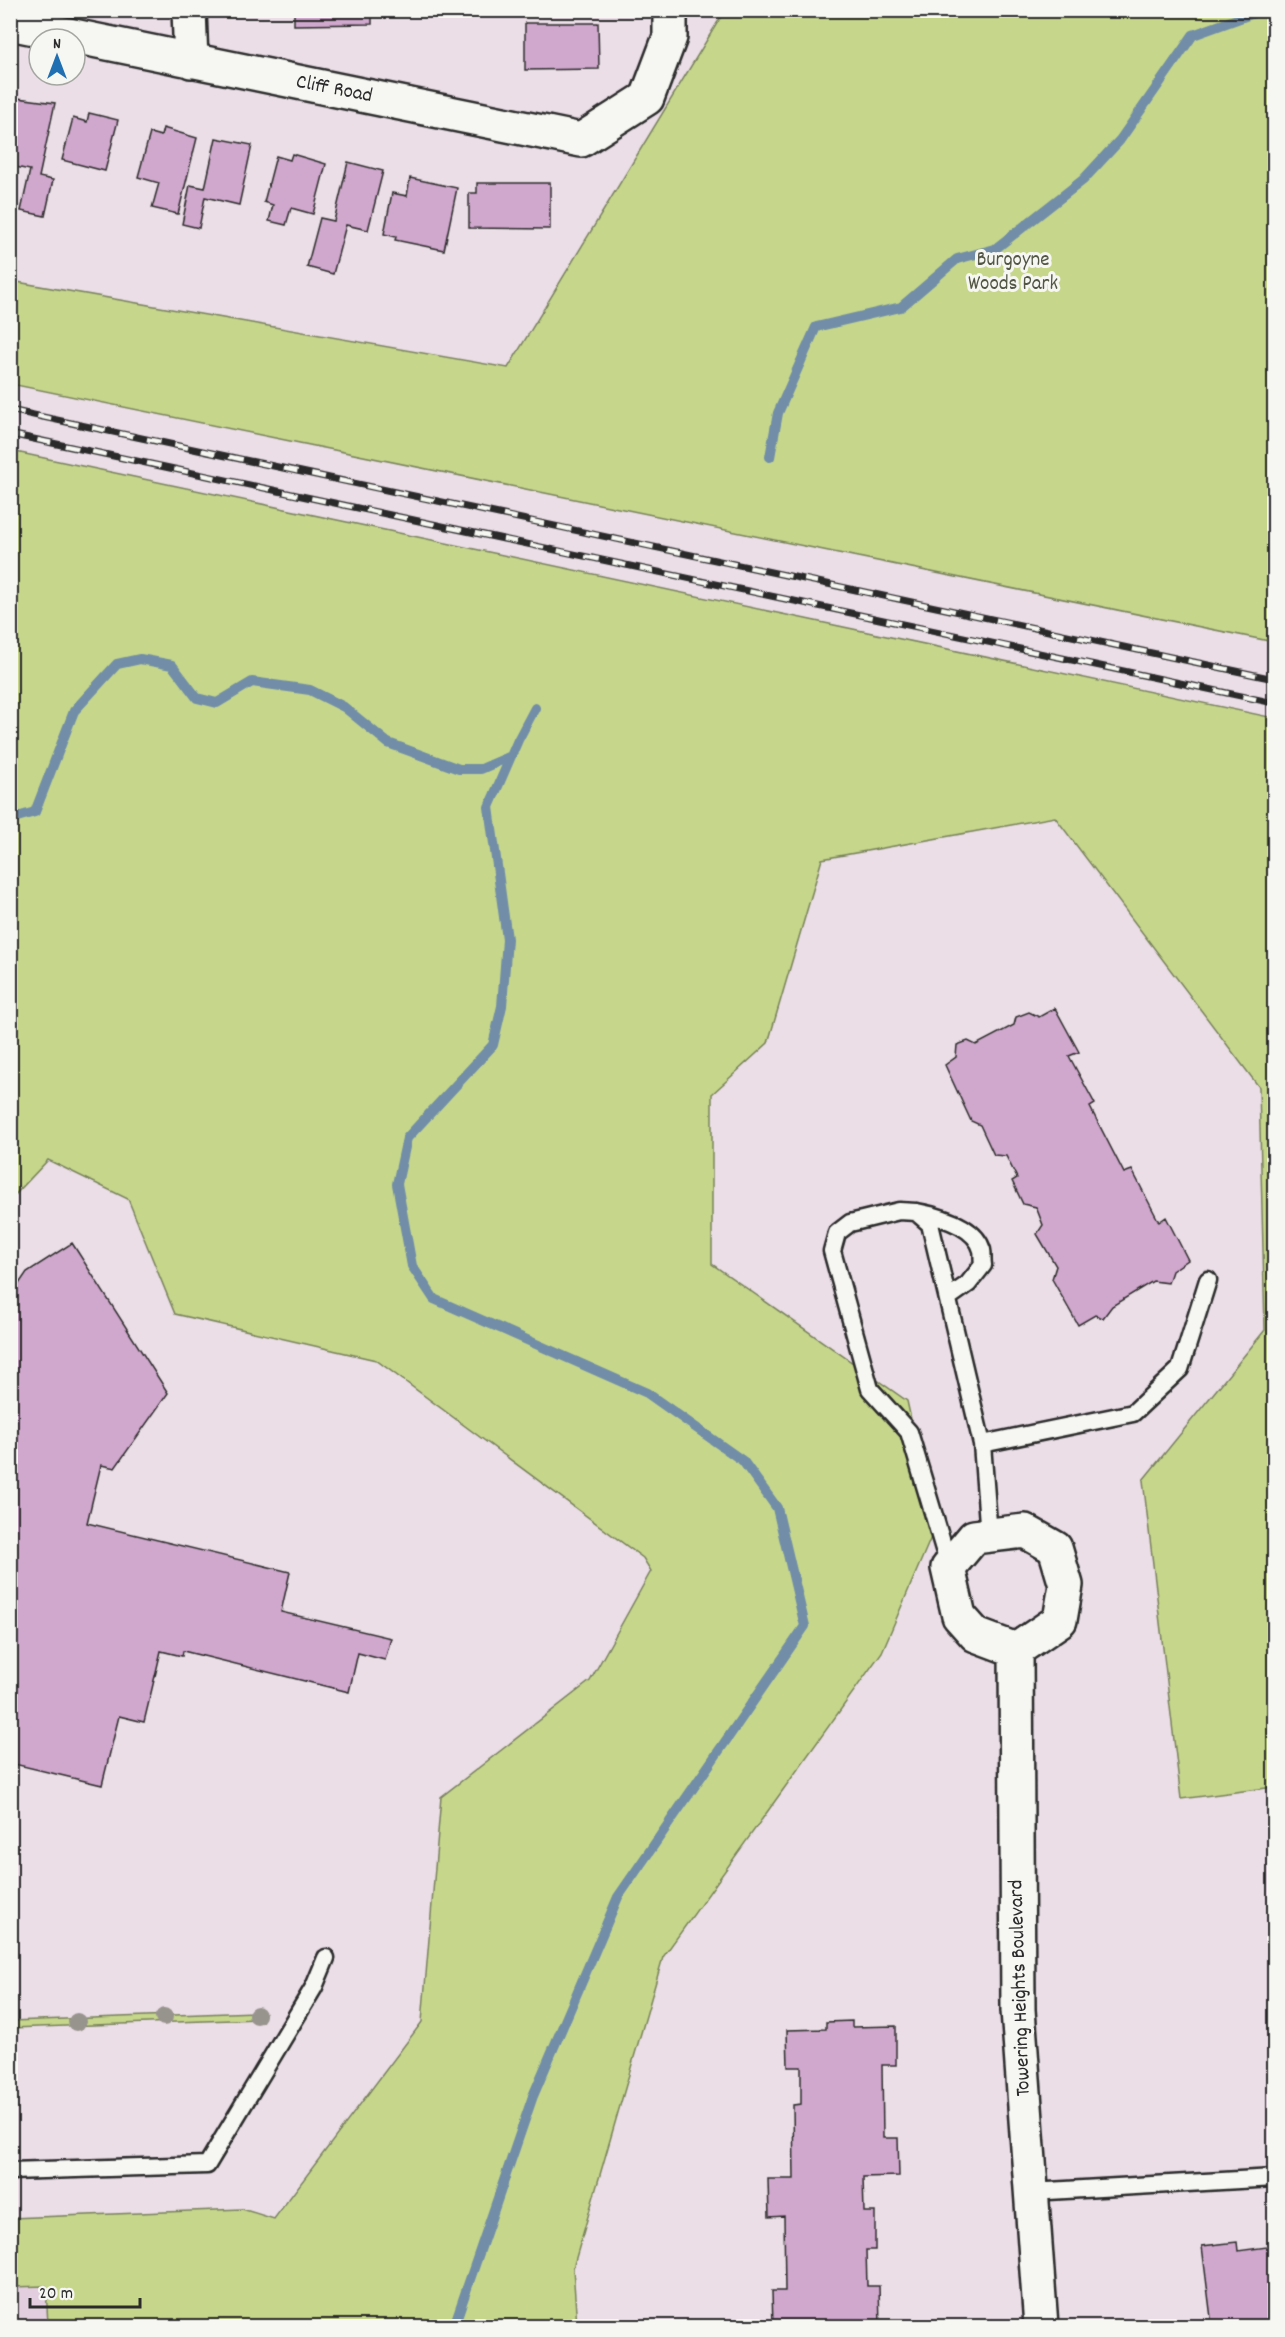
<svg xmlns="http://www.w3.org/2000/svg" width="1285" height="2337" viewBox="0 0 1285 2337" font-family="Dekko,sans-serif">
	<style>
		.built { fill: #e3cedf }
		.green { fill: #c6d78b; stroke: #78815b; stroke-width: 1.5 }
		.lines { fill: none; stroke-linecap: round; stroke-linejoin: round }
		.stream { stroke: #718da8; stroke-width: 10 }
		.building { fill: #d0a7cd; stroke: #2b2b2b; stroke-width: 1.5 }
		.service-casing { stroke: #2b2b2b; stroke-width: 21 }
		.minor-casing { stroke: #2b2b2b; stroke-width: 38 }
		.service { stroke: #f6f6f2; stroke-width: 16 }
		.minor { stroke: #f6f6f2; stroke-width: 33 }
		.rail-casing { stroke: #2b2b2b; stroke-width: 7 }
		.rail { stroke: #f6f6f2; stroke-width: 4.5; stroke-dasharray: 14; stroke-linecap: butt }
		.tree { fill: #97938d }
		.labels { text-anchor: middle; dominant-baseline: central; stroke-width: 6; stroke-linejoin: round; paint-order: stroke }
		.street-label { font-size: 21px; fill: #2b2b2b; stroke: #f6f6f2 }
		.park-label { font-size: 21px; fill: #525643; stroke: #f6f6f2 }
	</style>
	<rect width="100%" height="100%" fill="#ebdee7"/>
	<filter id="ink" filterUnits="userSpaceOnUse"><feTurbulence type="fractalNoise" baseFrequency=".0167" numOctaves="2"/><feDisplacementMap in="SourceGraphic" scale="12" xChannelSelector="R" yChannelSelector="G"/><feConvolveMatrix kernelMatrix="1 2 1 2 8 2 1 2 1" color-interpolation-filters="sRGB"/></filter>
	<g filter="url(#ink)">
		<path class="built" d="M52,2228l3,98h-44l-1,-96z"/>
		<path class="green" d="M725,10l549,1v631l-1263,-258v-103l497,87z
			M11,451l1263,267v1069l-93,12 -38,-319 122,-150 -6,-243 -204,-270 -233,42 -54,184 -56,51v170l195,137 28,127 -53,124 -219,305 -90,311 4,58h-529l-2,-40 -35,1v-69l231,-9 32,10 148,-197 19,-225 149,-116 61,-110 -8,-13 -267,-198 -201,-46 -47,-115 -80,-39 -37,39z
			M256,2012l6,3 -3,4 -248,9v-7z"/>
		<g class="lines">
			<path class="stream" d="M770,457l8,-44 38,-86 85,-20 56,-48 38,-10 88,-69 37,-40 73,-105 69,-25
				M10,819l25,-7 39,-101 43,-47 23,-5 32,6 25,33 20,5 35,-21 58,8 34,17 44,36 71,26h22l30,-13
				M454,2326l79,-230 85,-199 187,-271 -28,-118 -34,-47 -96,-68 -213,-94 -22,-33 -15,-82 10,-46 86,-93 9,-39 5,-67 -18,-132 29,-67 17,-32"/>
		</g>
		<path class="building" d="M294,10h78v14l-78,1z
			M525,23h73l1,46 -74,1z
			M10,97l45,6 -16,74 14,3 -8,36 -24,-5 9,-41 -19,-4 -1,5z
			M89,113l29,7 -13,51 -43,-11 11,-42 14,4z
			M163,128l34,10 -19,76 -26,-6 7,-25 -21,-6 12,-44 11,3z
			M216,138l36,7 -13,60 -34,-8 -6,31 -17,-4 8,-39 15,3z
			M292,154l34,10 -13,50 -22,-6 -5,17 -17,-4 4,-16 -9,-3 12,-46 14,4z
			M348,162l35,9 -15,59 -22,-5 -13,49 -26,-7 13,-49 14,3z
			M410,178l47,10 -13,62 -49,-10 1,-3 -12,-3 8,-41 15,3z
			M477,183h73v46l-81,-1v-35h8z
			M1055,1008l24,44 -10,4 26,48 -5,3 34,66 8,-3 27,52 7,-5 22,43 -16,11 -4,12 -15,-2 -41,25 -9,12 -8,-3 -17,10 -26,-46 4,-13 -19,-32 6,-9 -7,-18 -13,-3 -11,-23 5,-3 -11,-22 -12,-1 -14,-30 -9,-4 -26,-56 11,-8 1,-12 11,-4 8,4 38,-20 2,-8 13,-5 10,5z
			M72,1243l96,150 -53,75 -14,-3 -14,58 203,49 -9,40 110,26 -6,22 -27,-7 -9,39 -166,-41 -1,5 -21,-5 -17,71 -25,-6 -17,69 -92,-22v-466l17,-25z
			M852,2021v6l44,-1v39h-14l1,73h15l1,38 -36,1 1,35h11v38h-9l1,36h12l1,40h-107l-1,-35h13l-1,-75 -15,1 -1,-38h26l-1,-74 8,-1v-37h-13l-1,-37 39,-1v-7z
			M1237,2242l1,9 36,-5v80h-62l-10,-80z"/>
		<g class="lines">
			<defs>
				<path id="service" d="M917,1212c21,4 58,13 65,38 1,4 0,10 1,15l-15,19 -20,14
					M982,1444l151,-31 47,-44 28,-89
					M949,1566l-40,-134 -39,-43 -38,-138 5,-18 13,-10 49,-12 17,1 14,12 52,220 7,92
					M10,2171l197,-6 107,-178 12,-29
					M1031,2192l243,-14"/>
				<path id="minor" d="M189,10l2,51
					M10,23l571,117 66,-42 23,-61v-27
					M1025,1531l30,17 11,37 -6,35 -44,30 -40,-15 -17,-19 -11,-48 26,-31z
					M1016,1650l2,360 23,316"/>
			</defs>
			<use href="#service" class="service-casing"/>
			<use href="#minor" class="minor-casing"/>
			<use href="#service" class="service"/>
			<use href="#minor" class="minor"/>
			<defs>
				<path id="rail" d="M10,410l1264,269
					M10,434l1264,269"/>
			</defs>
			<use href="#rail" class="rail-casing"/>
			<use href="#rail" class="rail"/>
		</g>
		<g class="tree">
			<circle cx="257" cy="2015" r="9"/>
			<circle cx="164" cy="2017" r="9"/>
			<circle cx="77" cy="2022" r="9"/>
		</g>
	</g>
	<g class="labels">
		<g class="street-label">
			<text transform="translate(334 90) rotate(11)">Cliff Road</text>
			<text transform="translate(1021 1988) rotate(-92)">Towering Heights Boulevard</text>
		</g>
		<g class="park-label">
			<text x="1013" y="261">Burgoyne<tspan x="1013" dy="24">Woods Park</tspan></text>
		</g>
	</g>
	<rect width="1285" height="2337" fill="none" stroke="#f6f6f2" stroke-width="36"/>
	<rect x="18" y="18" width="1249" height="2301" fill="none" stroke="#2b2b2b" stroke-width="2" filter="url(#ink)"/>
	<g transform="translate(57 57)"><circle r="28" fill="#f6f6f2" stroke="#a5a5a2" stroke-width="1.5"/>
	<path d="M0-4.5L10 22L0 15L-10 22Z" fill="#1f6fb2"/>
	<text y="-9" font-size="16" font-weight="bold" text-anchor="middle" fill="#2b2b2b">N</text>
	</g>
	<path d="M30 2298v9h110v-9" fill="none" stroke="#2b2b2b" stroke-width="3"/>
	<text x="39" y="2298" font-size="18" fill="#2b2b2b" stroke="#f6f6f2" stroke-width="4.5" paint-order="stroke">20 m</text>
</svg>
